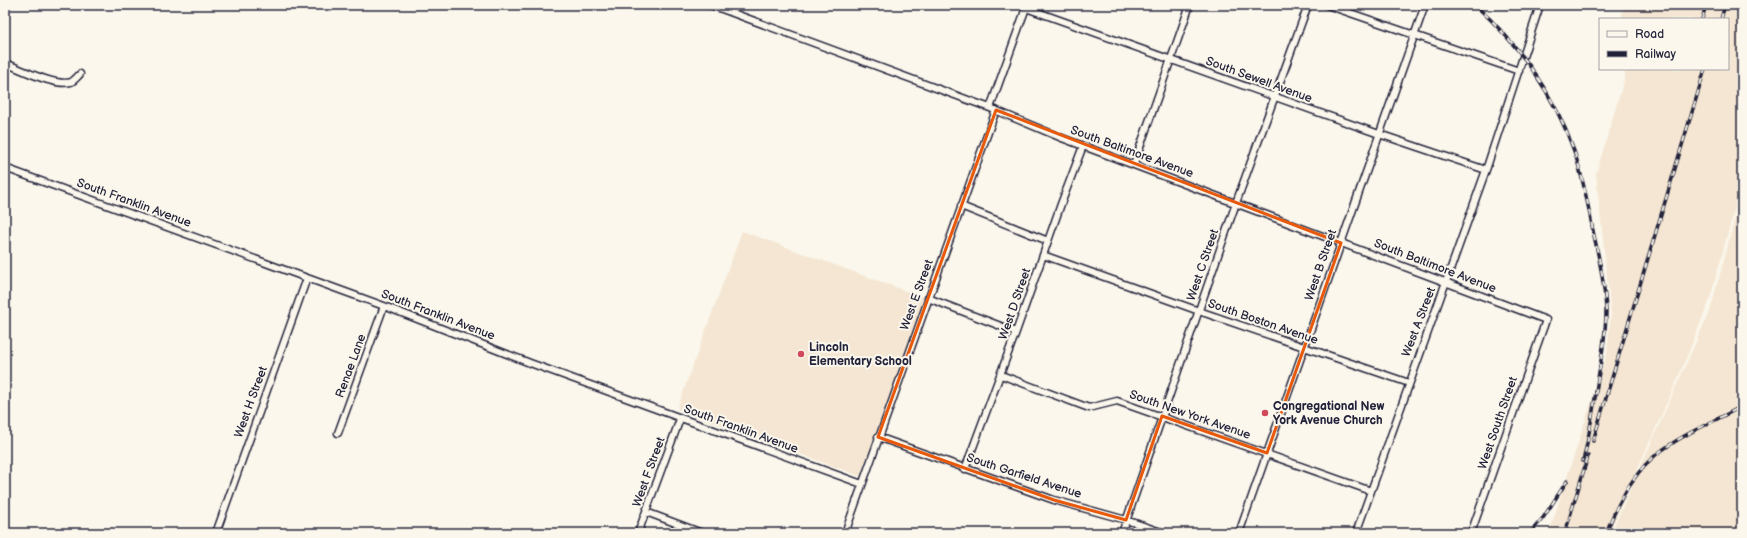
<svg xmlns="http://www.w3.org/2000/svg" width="1747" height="538" viewBox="0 0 1747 538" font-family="'Balsamiq Sans',sans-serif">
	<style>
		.built { fill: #f4e6d2 }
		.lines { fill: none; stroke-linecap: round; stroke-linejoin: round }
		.minor-casing { stroke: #22223b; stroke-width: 9 }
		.minor { stroke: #fbf7ec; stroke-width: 6 }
		.rail-casing { stroke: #22223b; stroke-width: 3.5 }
		.rail { stroke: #fbf7ec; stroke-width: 2; stroke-dasharray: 6; stroke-linecap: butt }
		.marked { fill: none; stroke: #e8590c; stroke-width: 3; stroke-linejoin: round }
		.poi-dot { fill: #d1495b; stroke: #fbf7ec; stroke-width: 1.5 }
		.labels { text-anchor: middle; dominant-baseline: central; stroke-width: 4; stroke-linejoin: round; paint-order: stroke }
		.street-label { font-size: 12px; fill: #22223b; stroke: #fbf7ec }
		.poi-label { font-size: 12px; font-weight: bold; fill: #22223b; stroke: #fbf7ec; text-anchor: start }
	</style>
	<rect width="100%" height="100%" fill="#fbf7ec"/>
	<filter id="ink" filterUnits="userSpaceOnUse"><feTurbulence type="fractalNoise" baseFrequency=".025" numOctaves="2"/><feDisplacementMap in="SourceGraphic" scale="8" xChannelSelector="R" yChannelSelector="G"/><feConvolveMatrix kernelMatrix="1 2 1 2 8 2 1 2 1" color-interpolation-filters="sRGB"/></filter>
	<g filter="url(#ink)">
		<path class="built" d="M1625,5h117v177l-33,120 -31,76 -69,155h-60l58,-179 4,-40 -15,-140 29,-97 -1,-8h104v-50h-106v-7z
			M1742,191v342h-131l100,-225z
			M742,231l183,67 -65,178 -183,-67z"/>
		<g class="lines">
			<defs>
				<path id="minor" d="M711,5l279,103 72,30 484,182 -75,213
					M1327,5l192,66
					M1026,8l353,126 107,36
					M5,63c16,6 50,24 66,19 3,-1 6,-5 9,-8
					M990,108l37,-103
					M1134,164l56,-159
					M5,168l379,138 146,57 332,121
					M961,206l87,35
					M1043,255l156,56 210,72
					M928,298l88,34
					M1001,375l88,33 28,-7 254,90
					M338,433l46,-127
					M878,437l176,63 72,20 38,13
					M965,469l51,-137 45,-128 22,-58
					M646,512l56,21
					M216,533l91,-255
					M638,533l42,-114
					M845,533l151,-423
					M1122,533l114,-330 72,-198
					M1239,533l186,-528
					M1356,533l130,-363 54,-165"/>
			</defs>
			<use href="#minor" class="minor-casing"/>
			<use href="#minor" class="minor"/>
			<defs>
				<path id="rail" d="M1475,5c44,39 80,91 99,146 9,26 14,53 19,80 6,26 12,53 13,80 0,23 -4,45 -8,67 -4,28 -8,55 -15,83
					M1702,19l4,-14
					M1721,19l4,-14
					M1593,441l112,-372
					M1530,533l13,-15 24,-37
					M1565,533l23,-77
					M1606,533c11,-29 26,-59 51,-79 25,-20 57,-32 85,-48"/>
			</defs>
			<use href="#rail" class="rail-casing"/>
			<use href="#rail" class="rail"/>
		</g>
	</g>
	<path class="marked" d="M996,110l345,133 -74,210 -105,-37 -36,104 -72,-20 -176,-63z"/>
	<g class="poi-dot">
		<circle cx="801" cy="354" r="4"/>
		<circle cx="1265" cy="413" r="4"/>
	</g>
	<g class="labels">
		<g class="street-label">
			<text transform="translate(1259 80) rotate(20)">South Sewell Avenue</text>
			<text transform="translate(1132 152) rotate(20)">South Baltimore Avenue</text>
			<text transform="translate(134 203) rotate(20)">South Franklin Avenue</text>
			<text transform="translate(1203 265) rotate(-71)">West C Street</text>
			<text transform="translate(1321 265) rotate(-71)">West B Street</text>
			<text transform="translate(1435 266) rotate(21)">South Baltimore Avenue</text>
			<text transform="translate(917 295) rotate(-70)">West E Street</text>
			<text transform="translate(1015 304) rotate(-71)">West D Street</text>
			<text transform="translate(438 315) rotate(21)">South Franklin Avenue</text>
			<text transform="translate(1263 322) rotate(19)">South Boston Avenue</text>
			<text transform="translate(1419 322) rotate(-69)">West A Street</text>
			<text transform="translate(351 366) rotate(-70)">Renae Lane</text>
			<text transform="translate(251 402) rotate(-70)">West H Street</text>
			<text transform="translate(1190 415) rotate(19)">South New York Avenue</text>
			<text transform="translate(1498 423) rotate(-71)">West South Street</text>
			<text transform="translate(741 429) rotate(20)">South Franklin Avenue</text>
			<text transform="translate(649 472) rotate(-70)">West F Street</text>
			<text transform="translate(1024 476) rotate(18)">South Garfield Avenue</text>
		</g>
		<g class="poi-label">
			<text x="809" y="347">Lincoln<tspan x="809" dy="14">Elementary School</tspan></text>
			<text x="1273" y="406">Congregational New<tspan x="1273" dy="14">York Avenue Church</tspan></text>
		</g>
	</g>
	<rect width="1747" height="538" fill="none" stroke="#fbf7ec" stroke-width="20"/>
	<rect x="10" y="10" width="1727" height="518" fill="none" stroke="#22223b" stroke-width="1.5" filter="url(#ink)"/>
	<rect x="1599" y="18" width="130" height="52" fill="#fbf7ec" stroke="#a4a2a5"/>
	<rect x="1607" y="31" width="20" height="6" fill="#fbf7ec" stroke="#a4a2a5"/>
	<text x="1635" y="38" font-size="12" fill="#22223b">Road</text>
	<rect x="1607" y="51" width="20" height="6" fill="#22223b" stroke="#a4a2a5"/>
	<text x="1635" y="58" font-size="12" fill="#22223b">Railway</text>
</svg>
